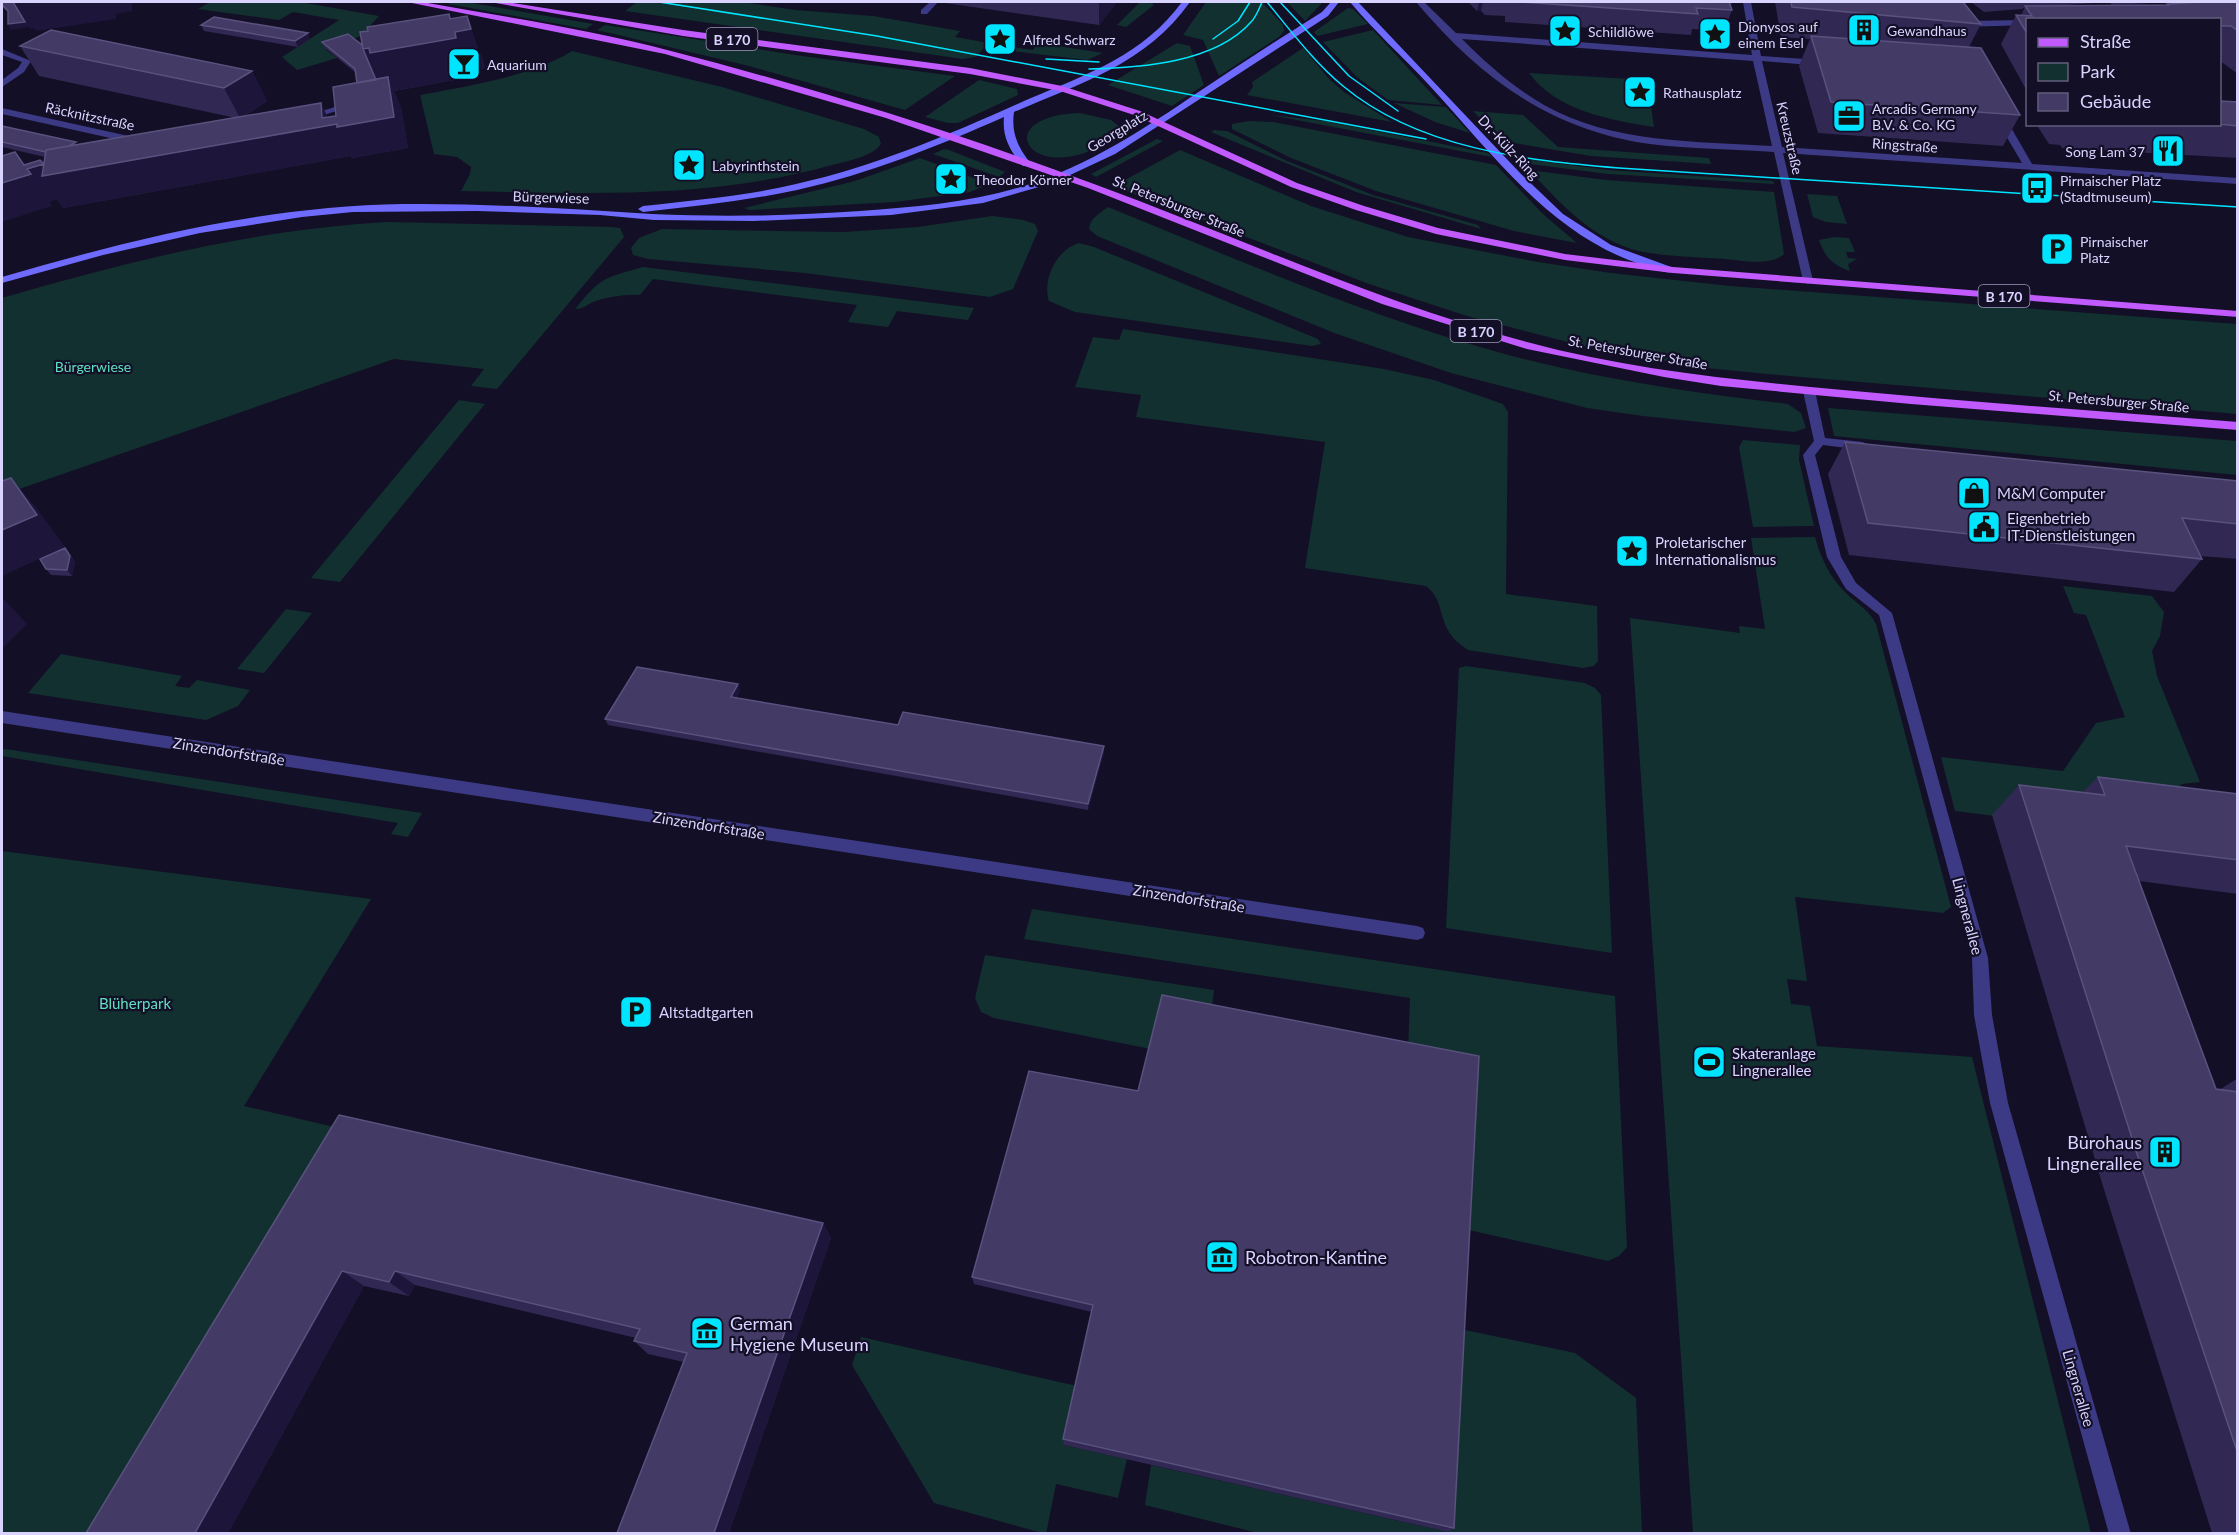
<svg xmlns="http://www.w3.org/2000/svg" width="2239" height="1535" viewBox="0 0 2239 1535" font-family="Lato,sans-serif">
	<style>
		.green { fill: #12302f }
		.lines { fill: none; stroke-linecap: round; stroke-linejoin: round }
		.street { fill: #3d3a85; fill-rule: evenodd }
		.secondary { fill: #6f6bff; fill-rule: evenodd }
		.primary { fill: #c25bff; fill-rule: evenodd }
		.tram { stroke: #00e5ff; stroke-width: 1.5 }
		.wall { fill: #312854 }
		.shaded-wall { fill: #1d163a }
		.building { fill: #433a66; stroke: #5a527e; stroke-width: 1.5 }
		.labels { text-anchor: middle; dominant-baseline: central; stroke-width: 4.5; stroke-linejoin: round; paint-order: stroke }
		.far-poi-label { font-size: 14px; fill: #d9d4ff; stroke: #130f26; text-anchor: start }
		.shield { fill: #130f26; stroke: #9e99be; stroke-width: 1.5 }
		.shield-label { font-size: 14px; font-weight: bold; fill: #d9d4ff }
		.far-street-label { font-size: 14px; fill: #d9d4ff; stroke: #130f26 }
		.far-park-label { font-size: 14px; fill: #5fe0c0; stroke: #130f26 }
		.poi-label { font-size: 15px; fill: #d9d4ff; stroke: #130f26; text-anchor: start }
		.street-label { font-size: 15px; fill: #d9d4ff; stroke: #130f26 }
		.park-label { font-size: 15px; fill: #5fe0c0; stroke: #130f26 }
		.near-poi-label { font-size: 18px; fill: #d9d4ff; stroke: #130f26; text-anchor: start }
	</style>
	<rect width="100%" height="100%" fill="#130f26"/>
	<path class="green" d="M210,2h90l79,14 -18,20 -36,13 12,9 -40,12 -15,-13 57,-37 -46,-8 -14,8 -81,-11z
		M448,2h18l127,22 -7,5 -137,-25z
		M637,2h106l52,8 78,6 87,15 -5,6 34,6 -14,14 -12,2 -338,-48z
		M1140,2h11l3,3 -28,22 -9,-2z
		M1206,2h56l21,23 1,6 -5,6 -60,39 -16,-36 -20,-5z
		M1287,2h36l-18,19z
		M1348,8l5,1 15,15 -51,12 -3,-4z
		M605,25l197,31 153,20 -50,34 -160,-45 -148,-35z
		M1373,30l69,75 -54,-5 -31,-23 -34,-35z
		M1038,43l65,10 -16,7 -84,-10 2,-4 28,4z
		M1177,43l13,3 14,39 -32,21 -64,-21z
		M1303,48l26,31 15,13 48,30 -145,-27 6,-8 -1,-5z
		M572,51l150,36 142,42 15,8 2,7c-9,13 -34,17 -49,21 -126,35 -242,28 -371,26l9,-17 1,-7 -14,-10 -23,-3 -14,-59c47,-9 113,-19 152,-44z
		M1529,73l118,7 7,47c-44,-7 -97,-16 -125,-54z
		M979,80l38,9 1,6 -60,28h-10l-23,-6z
		M1394,103l52,4 24,26 -35,-11z
		M1473,111l50,4 35,32 151,11 2,6 -120,-8 -89,-15z
		M1080,113l31,7 10,8c-1,10 -11,14 -20,18 -73,38 -112,-30 -21,-33z
		M1270,115l55,6 163,32 4,4z
		M1249,121l24,1 223,43 48,50 33,28 -63,-12 -138,-40 -85,-33 -59,-29v-5z
		M1214,130l13,1 60,30 86,34 105,30 3,4 -125,-37 -145,-60z
		M1157,139l6,2 -67,36 -5,-3z
		M944,149l5,1 56,22 -6,5 -66,-23z
		M1180,150l131,56 97,31 130,25 73,11 119,13 507,38v90l-470,-40 -61,-6 -115,-20 -124,-32 -98,-32 -255,-98z
		M920,158l70,26 -20,8 -75,10 -145,8 -6,-2 111,-27z
		M1517,158l91,12 165,11 1,3 -166,-10 -86,-11z
		M1529,170l77,10 168,12 10,62c-12,12 -41,7 -58,5 -28,-2 -59,-2 -87,-8 -46,-11 -79,-48 -110,-81z
		M1807,194l30,2 10,28 -21,-2 -13,-5z
		M1108,207c133,54 265,112 404,149 91,24 183,37 276,48l13,9 5,15 -12,4 -151,-16 -56,-8 -136,-35 -114,-39 -240,-98 -8,-7c1,-11 11,-16 19,-22z
		M992,216l31,4 12,4 3,7 -25,58 -23,8 -185,-24 -157,-14 -15,-4 -2,-7 8,-10 23,-9 182,3 74,-5z
		M389,222l223,5 8,1 4,9 -127,152 -26,-3 13,-17 -90,-10 -392,136v-197c127,-37 254,-69 387,-76z
		M1834,237l15,1 6,14h-9l2,6 9,1 -9,5 2,7c-18,-6 -25,-14 -31,-31z
		M1079,243l15,4 224,92 3,5 -9,2 -237,-34 -26,-11c-7,-21 7,-51 30,-58z
		M643,267l331,41 -6,12 -71,-9 -9,16 -40,-5 9,-17 -204,-26 -13,16c-14,-1 -34,2 -47,7 -7,3 -9,7 -18,7 26,-32 29,-31 68,-42z
		M1123,329l261,40 50,11 69,24 5,8 -2,182 91,12 1,55 -4,5 -11,2 -115,-18c-35,-22 -19,-46 -42,-64l-121,-18 20,-126 -189,-25 5,-22 -66,-8 18,-50 26,3z
		M459,400l26,4 -145,178 -29,-4z
		M1828,408l409,33v34l-403,-39z
		M1743,440l57,5 -1,15 15,66 -61,1 -14,-80z
		M1815,537c6,20 13,38 29,54 11,12 25,18 32,33l75,283 -8,6 -148,-16 12,84 -20,-2 4,25 19,2 7,40 155,11 119,476h-398l-63,-915 110,15 -1,-7 26,3 -14,-91z
		M2063,586l89,10 12,16 -4,24 -8,15 5,25 43,106 -18,2 -14,12 -93,30 -120,-15 -14,-54 122,14 33,-48 29,-6 -39,-102 -12,-2z
		M286,609l26,4 -48,60 -27,-4z
		M61,654l121,22 -7,10 14,2 8,-8 53,10 -12,16 -32,14 -178,-27z
		M1466,666l119,17 10,5 6,7 11,258 -166,-25 13,-260z
		M5,749l417,64 -14,24 -17,-3 7,-11 -396,-67v-6z
		M2,851l369,48 -127,207 116,27 -238,400 -120,1z
		M1032,909l583,87 12,251 -8,9 -11,5 -144,-32 -56,-176 2,-55 -386,-59z
		M985,955l229,35 -3,25 -60,34 -157,-31 -13,-6 -6,-14z
		M1460,1329l115,24 61,45 6,135 -380,1 -117,-29 6,-40 297,67z
		M861,1337l216,49 -13,59 63,14 -9,39 -62,-14 -10,50 -112,-31 -82,-138z"/>
	<g class="lines">
		<path class="street" d="M930,2h8l-11,12h-6v-4z
			M1416,2h8l32,31 296,22 -9,-53h8l10,54 60,4 4,3 -4,3 -59,-5 20,86 240,16 -27,-46 5,-3 5,3 27,47 206,14v6l-455,-31 30,128 -5,3 -5,-3 -29,-129c-41,-3 -83,-3 -124,-8 -100,-14 -171,-67 -234,-142zM1462,39l291,22 19,85c-76,-5 -159,-2 -228,-41 -31,-18 -57,-41 -82,-66z
			M1932,2h8l25,19 63,-1v5l-65,2z
			M2,49l29,12 -7,11 -22,15v-7l16,-12 4,-6 -20,-7z
			M344,104l8,2 -47,15 -5,-3z
			M2,108l140,31 5,3 -5,3 -140,-31z
			M1809,387l6,4 10,47 38,4 6,4 -6,4 -40,-5 -8,10 26,102 15,26 36,30 96,345 4,57 16,88 123,431h-22l-119,-431 -16,-88 -2,-57 -93,-343 -33,-26 -19,-32 -24,-102 11,-14 -11,-50z
			M2,711l1415,215 6,2 2,5 -2,5 -6,2 -1415,-217z"/>
		<path class="secondary" d="M1182,2h8c-44,62 -109,81 -176,110 -3,22 4,35 17,52l-2,2h-6c-13,-15 -21,-29 -19,-49 -66,29 -135,57 -207,73 -51,11 -102,16 -154,22l-5,-3 5,-3c51,-6 103,-10 153,-22 82,-18 159,-52 235,-86 59,-25 112,-43 151,-96z
			M1331,2h8l-11,14 -213,138 -62,29 -70,20 -92,12 -137,6 -100,-1 -54,-5 -123,-4 -124,1 -51,5 -102,16 -97,22 -101,28v-6c130,-38 264,-71 401,-73 83,-1 166,5 249,10 69,3 139,2 208,-3 55,-4 110,-8 164,-25 64,-20 120,-57 176,-95 40,-27 81,-53 122,-79z
			M1350,2h8l163,172 42,40 48,31 63,23v4c-10,2 -22,-4 -31,-7 -92,-29 -151,-112 -214,-180 -26,-28 -55,-54 -79,-83z"/>
		<path class="primary" d="M407,2h15c83,15 167,27 249,49 143,37 284,81 423,133 144,53 284,118 433,158 103,28 210,38 316,48 131,12 263,22 395,32v8l-327,-26 -190,-18 -57,-9 -137,-28 -145,-45 -294,-116 -202,-70 -221,-64z
			M490,2h16l177,28 287,38 92,18 78,25 157,72 67,23 74,22 127,26 108,13 565,44v6l-565,-44 -108,-13 -129,-26 -80,-24 -65,-23 -157,-72 -74,-24 -90,-17 -287,-38z"/>
		<path class="tram" d="M659,2l218,34 549,103
			M1267,2c24,29 47,60 76,84 76,63 182,74 276,82l619,39
			M1280,2l69,74 49,35
			M1213,39l25,-18 12,-19
			M1046,59l53,3
			M1089,69c50,-1 126,-6 162,-47 5,-5 8,-13 11,-20"/>
	</g>
	<path class="wall" d="M945,2h172l-18,23 -154,-22z
		M1468,2h264l-1,4 1,4 -8,21 -32,-2 -1,6 -186,-13v-6l-20,-1 -4,-4h-4z
		M1775,2h188l18,22 -12,23 51,68 -17,31 -185,-13 -19,-67 11,-27 -29,-2z
		M1971,2h197l-55,3 -5,-3 -55,4 114,-1 1,-1 70,-2v72l-18,-13v-41h-192v73l-27,-49 15,-29h5l4,-8 -3,2 -38,3z
		M451,19l30,36 4,13 -15,3 1,6 -77,14 7,17 7,40 -56,10 -2,-2 -287,52 -6,-9 -8,2 3,5 -28,-41h20l1,-8 -43,-10v-21l76,19 158,-27 -197,-42 -19,-30 232,25 15,30 -23,15 77,-13 6,14 9,-1 21,-33 -1,-10 -31,-25 -3,-6 40,3z
		M201,25l109,14 -12,8 -94,-16z
		M2238,102v56l-176,-10 -2,-3 -11,-1 -13,-20h184z
		M1845,442l393,39v78l-38,-3 2,3 -28,33 -325,-37 -21,-81z
		M70,554l5,8 -3,14 -21,-1 -5,-6z
		M738,684l2,6 -4,8 162,27 206,27 -16,58 -480,-85 -3,-6z
		M2098,777l140,17v100l-99,-13 77,208 3,1 19,-12v455h-26l-110,-350 -110,-368 27,-30 63,8z
		M1138,1091l316,437 -6,4 -384,-87 -1,-6 29,-127 -118,-28 -2,-7z
		M339,1115l484,108 8,15 -102,295h-112l67,-171 -36,-8 -14,-13 2,-3 -221,-53 -6,11 -45,-10 -136,247z"/>
	<path class="shaded-wall" d="M13,2h119v9l-16,3v5l-80,12 -2,-3 -4,1 -1,-2 -18,3 -3,-6z
		M1099,2h18l-18,23z
		M1479,2h4l-2,9h-4z
		M449,14l7,18 11,-16 18,52 -15,3 1,6 -77,14 7,17 7,40 -56,10 -2,-2 -287,52 -6,-9 -8,2 3,5 -50,16v-39l25,-14 17,-5 278,-46 -1,-15 10,22 49,-37 -17,-39 87,-30z
		M308,33l2,6 -12,8 -3,-6z
		M252,71l15,30 -27,17 -16,-30z
		M11,478l27,32 27,37 -63,29v-46z
		M65,548l10,14 -3,14 -5,-6z
		M2,597l25,27 -25,25z
		M738,684l2,6 -7,13 -2,-6z
		M1104,746v6l-16,58v-6z
		M823,1223l8,15 -102,295h-15z
		M342,1271l22,15 -136,247h-33z
		M395,1271l20,14 -6,11 -20,-14z"/>
	<path class="building" d="M2,2h11l12,20 -17,2v-13l-6,-6z
		M1521,2h208l3,8 -36,-2 2,6z
		M1791,2h172l18,22 -189,-17z
		M2201,2h37v29l-7,-5h-11v-6h-192v15l-12,-20 16,1 -7,-10 145,-1 -2,-1z
		M449,14l1,5 17,-3 4,13 -16,3 1,6 -86,15 -1,-5 -6,1 -3,-17 8,-1 -1,-4z
		M214,17l94,16 -13,8 -94,-16z
		M51,30l201,41 -28,17 -204,-42z
		M348,34l14,11 1,4 13,31 -19,3 -2,-14 -33,-27z
		M1811,36l170,12 39,67 -189,-13z
		M388,77l6,40 -57,10v-3l-295,52 4,-26 275,-47 1,15 14,-2 -3,-29z
		M2220,101l18,1v24l-20,-2h2z
		M2,126l74,16 -7,4 -23,4v2l-44,-10z
		M15,152l9,13 16,-5 4,4 -17,5 4,5 -29,9v-27z
		M1845,442l393,39v43l-56,-6 20,41 -334,-36z
		M11,478l26,37 -35,15v-49z
		M65,548l5,8 -3,14 -21,-1 -6,-10z
		M637,667l101,17 -7,13 167,28 5,-13 201,34 -16,58 -483,-85z
		M2098,777l140,17v66l-112,-14 90,243 22,3v362l-99,-294 -120,-375 86,10z
		M1162,995l317,61 -25,472 -391,-89 30,-134 -121,-28 57,-206 109,20z
		M339,1115l484,108 -109,310h-97l70,-180 -53,-12 6,-12 -245,-58 -6,11 -47,-11 -147,262h-109z"/>
	<defs>
		<symbol id="building-square" viewBox="-11 -11 22 22"><rect x="-9" y="-9" width="18" height="18" rx="4" fill="#00e5ff" stroke="#130f26"/><path d="M-4-6H4V6H1V3H-1V6H-4ZM-2.5-4.3h1.7v1.8h-1.7ZM.8-4.3h1.7v1.8H.8ZM-2.5-1h1.7V.8h-1.7ZM.8-1h1.7V.8H.8Z" fill="#111"/></symbol>
		<symbol id="sight-square" viewBox="-11 -11 22 22"><rect x="-9" y="-9" width="18" height="18" rx="4" fill="#00e5ff" stroke="#130f26"/><path d="M0-6L1.8-2.2L6-1.7L2.9 1.2L3.7 5.4L0 3.3L-3.7 5.4L-2.9 1.2L-6-1.7L-1.8-2.2Z" fill="#111"/></symbol>
		<symbol id="bar-square" viewBox="-11 -11 22 22"><rect x="-9" y="-9" width="18" height="18" rx="4" fill="#00e5ff" stroke="#130f26"/><path d="M-6-5H6L.8 .8V4.5H3.5V6h-7V4.5H-.8V.8Z" fill="#111"/></symbol>
		<symbol id="office-square" viewBox="-11 -11 22 22"><rect x="-9" y="-9" width="18" height="18" rx="4" fill="#00e5ff" stroke="#130f26"/><path d="M-6-3h4V-5.5h4V-3h4V5H-6ZM-1-4.5V-3h2v-1.5ZM-6 0V1H6V0Z" fill="#111"/></symbol>
		<symbol id="restaurant-square" viewBox="-11 -11 22 22"><rect x="-9" y="-9" width="18" height="18" rx="4" fill="#00e5ff" stroke="#130f26"/><path d="M-5-6h1v4h1v-4h1v4h1v-4h1v5L-1.5 .5V6h-2V.5L-5-1ZM5-6V6H3V1.5H1.5Q1.5-4 5-6Z" fill="#111"/></symbol>
		<symbol id="bus-square" viewBox="-11 -11 22 22"><rect x="-9" y="-9" width="18" height="18" rx="4" fill="#00e5ff" stroke="#130f26"/><path d="M-5-6H5V4H4V6H2V4H-2V6H-4V4H-5ZM-3.5-4V0h7V-4ZM-3.5 1.2v1.5H-2V1.2ZM2 1.2v1.5H3.5V1.2Z" fill="#111"/></symbol>
		<symbol id="parking-square" viewBox="-11 -11 22 22"><rect x="-9" y="-9" width="18" height="18" rx="4" fill="#00e5ff" stroke="#130f26"/><path d="M-3.5-5.5H1a3.5 3.5 0 0 1 0 7H-1V5.5H-3.5ZM-1-3.4V-.6H.8a1.4 1.4 0 0 0 0-2.8Z" fill="#111"/></symbol>
		<symbol id="shop-square" viewBox="-11 -11 22 22"><rect x="-9" y="-9" width="18" height="18" rx="4" fill="#00e5ff" stroke="#130f26"/><path d="M-5-2.5h2.3a2.7 3.5 0 0 1 5.4 0H5L5.5 6h-11ZM-1.5-2.5h3a1.5 2.3 0 0 0-3 0Z" fill="#111"/></symbol>
		<symbol id="civic-square" viewBox="-11 -11 22 22"><rect x="-9" y="-9" width="18" height="18" rx="4" fill="#00e5ff" stroke="#130f26"/><path d="M-.6-6.5H3V-4.5H.6V-3L4-1V1h2V6H-6V1h2V-1L-.6-3ZM-1.2 2.5V6h2.4V2.5Z" fill="#111"/></symbol>
		<symbol id="stadium-square" viewBox="-11 -11 22 22"><rect x="-9" y="-9" width="18" height="18" rx="4" fill="#00e5ff" stroke="#130f26"/><path d="M0-5a6.5 5 0 1 0 0 10a6.5 5 0 1 0 0-10ZM-3.5-1.8h7v3.6h-7Z" fill="#111"/></symbol>
		<symbol id="museum-square" viewBox="-11 -11 22 22"><rect x="-9" y="-9" width="18" height="18" rx="4" fill="#00e5ff" stroke="#130f26"/><path d="M0-6L6-3V-2H-6V-3ZM-5-1h2V3h-2ZM-1-1h2V3h-2ZM3-1h2V3H3ZM-6 4H6V6H-6Z" fill="#111"/></symbol>
	</defs>
	<g fill-rule="evenodd">
		<use href="#building-square" x="1845" y="11" width="38" height="38"/>
		<use href="#sight-square" x="1546" y="12" width="38" height="38"/>
		<use href="#sight-square" x="1696" y="15" width="38" height="38"/>
		<use href="#sight-square" x="981" y="20" width="38" height="38"/>
		<use href="#bar-square" x="445" y="45" width="38" height="38"/>
		<use href="#sight-square" x="1621" y="73" width="38" height="38"/>
		<use href="#office-square" x="1830" y="97" width="38" height="38"/>
		<use href="#restaurant-square" x="2149" y="132" width="38" height="38"/>
		<use href="#sight-square" x="670" y="146" width="38" height="38"/>
		<use href="#sight-square" x="932" y="160" width="38" height="38"/>
		<use href="#bus-square" x="2018" y="169" width="38" height="38"/>
		<use href="#parking-square" x="2038" y="230" width="38" height="38"/>
		<use href="#shop-square" x="1955" y="474" width="38" height="38"/>
		<use href="#civic-square" x="1965" y="508" width="38" height="38"/>
		<use href="#sight-square" x="1613" y="532" width="38" height="38"/>
		<use href="#parking-square" x="617" y="993" width="38" height="38"/>
		<use href="#stadium-square" x="1690" y="1043" width="38" height="38"/>
		<use href="#building-square" x="2146" y="1133" width="38" height="38"/>
		<use href="#museum-square" x="1203" y="1238" width="38" height="38"/>
		<use href="#museum-square" x="688" y="1314" width="38" height="38"/>
	</g>
	<g class="labels">
		<g class="far-poi-label">
			<text x="1738" y="26">Dionysos auf<tspan x="1738" dy="16">einem Esel</tspan></text>
			<text x="1887" y="30">Gewandhaus</text>
			<text x="1588" y="31">Schildlöwe</text>
			<text x="1023" y="39">Alfred Schwarz</text>
			<text x="487" y="64">Aquarium</text>
			<text x="1663" y="92">Rathausplatz</text>
			<text x="1872" y="108">Arcadis Germany<tspan x="1872" dy="16">B.V. &amp; Co. KG</tspan></text>
			<text x="2145" y="151" text-anchor="end">Song Lam 37</text>
			<text x="712" y="165">Labyrinthstein</text>
			<text x="974" y="179">Theodor Körner</text>
			<text x="2060" y="180">Pirnaischer Platz<tspan x="2060" dy="16">(Stadtmuseum)</tspan></text>
			<text x="2080" y="241">Pirnaischer<tspan x="2080" dy="16">Platz</tspan></text>
		</g>
		<g class="shield">
			<rect x="706.5" y="28" width="51" height="22" rx="4.5"/>
			<rect x="1978.5" y="285" width="51" height="22" rx="4.5"/>
			<rect x="1450.5" y="320" width="51" height="22" rx="4.5"/>
		</g>
		<g class="shield-label">
			<text x="732" y="39">B 170</text>
			<text x="2004" y="296">B 170</text>
			<text x="1476" y="331">B 170</text>
		</g>
		<g class="far-street-label">
			<text transform="translate(90 116) rotate(12)">Räcknitzstraße</text>
			<text transform="translate(1117 131) rotate(-31)">Georgplatz</text>
			<text transform="translate(1790 138) rotate(77)">Kreuzstraße</text>
			<text transform="translate(1905 145) rotate(4)">Ringstraße</text>
			<text transform="translate(1509 147) rotate(47)">Dr.-Külz-Ring</text>
			<text transform="translate(551 197) rotate(2)">Bürgerwiese</text>
			<text transform="translate(1179 206) rotate(22)">St. Petersburger Straße</text>
			<text transform="translate(1638 352) rotate(10)">St. Petersburger Straße</text>
			<text transform="translate(2119 401) rotate(5)">St. Petersburger Straße</text>
		</g>
		<g class="far-park-label">
			<text x="93" y="366">Bürgerwiese</text>
		</g>
		<g class="poi-label">
			<text x="1997" y="493">M&amp;M Computer</text>
			<text x="2007" y="518">Eigenbetrieb<tspan x="2007" dy="17">IT-Dienstleistungen</tspan></text>
			<text x="1655" y="542">Proletarischer<tspan x="1655" dy="17">Internationalismus</tspan></text>
			<text x="659" y="1012">Altstadtgarten</text>
			<text x="1732" y="1053">Skateranlage<tspan x="1732" dy="17">Lingnerallee</tspan></text>
		</g>
		<g class="street-label">
			<text transform="translate(229 751) rotate(9)">Zinzendorfstraße</text>
			<text transform="translate(709 825) rotate(9)">Zinzendorfstraße</text>
			<text transform="translate(1189 898) rotate(9)">Zinzendorfstraße</text>
			<text transform="translate(1968 916) rotate(75)">Lingnerallee</text>
			<text transform="translate(2079 1388) rotate(74)">Lingnerallee</text>
		</g>
		<g class="park-label">
			<text x="135" y="1003">Blüherpark</text>
		</g>
		<g class="near-poi-label">
			<text x="2142" y="1142" text-anchor="end">Bürohaus<tspan x="2142" dy="21">Lingnerallee</tspan></text>
			<text x="1245" y="1257">Robotron-Kantine</text>
			<text x="730" y="1323">German<tspan x="730" dy="21">Hygiene Museum</tspan></text>
		</g>
	</g>
	<rect width="2239" height="1535" fill="none" stroke="#d9d4ff" stroke-width="6"/>
	<rect x="2026" y="18" width="195" height="108" fill="#130f26" stroke="#625e7d" stroke-width="1.5"/>
	<rect x="2038" y="38" width="30" height="9" fill="#c25bff" stroke="#625e7d" stroke-width="1.5"/>
	<text x="2080" y="48" font-size="18" fill="#d9d4ff">Straße</text>
	<rect x="2038" y="63" width="30" height="18" fill="#12302f" stroke="#625e7d" stroke-width="1.5"/>
	<text x="2080" y="78" font-size="18" fill="#d9d4ff">Park</text>
	<rect x="2038" y="93" width="30" height="18" fill="#433a66" stroke="#625e7d" stroke-width="1.5"/>
	<text x="2080" y="108" font-size="18" fill="#d9d4ff">Gebäude</text>
</svg>
